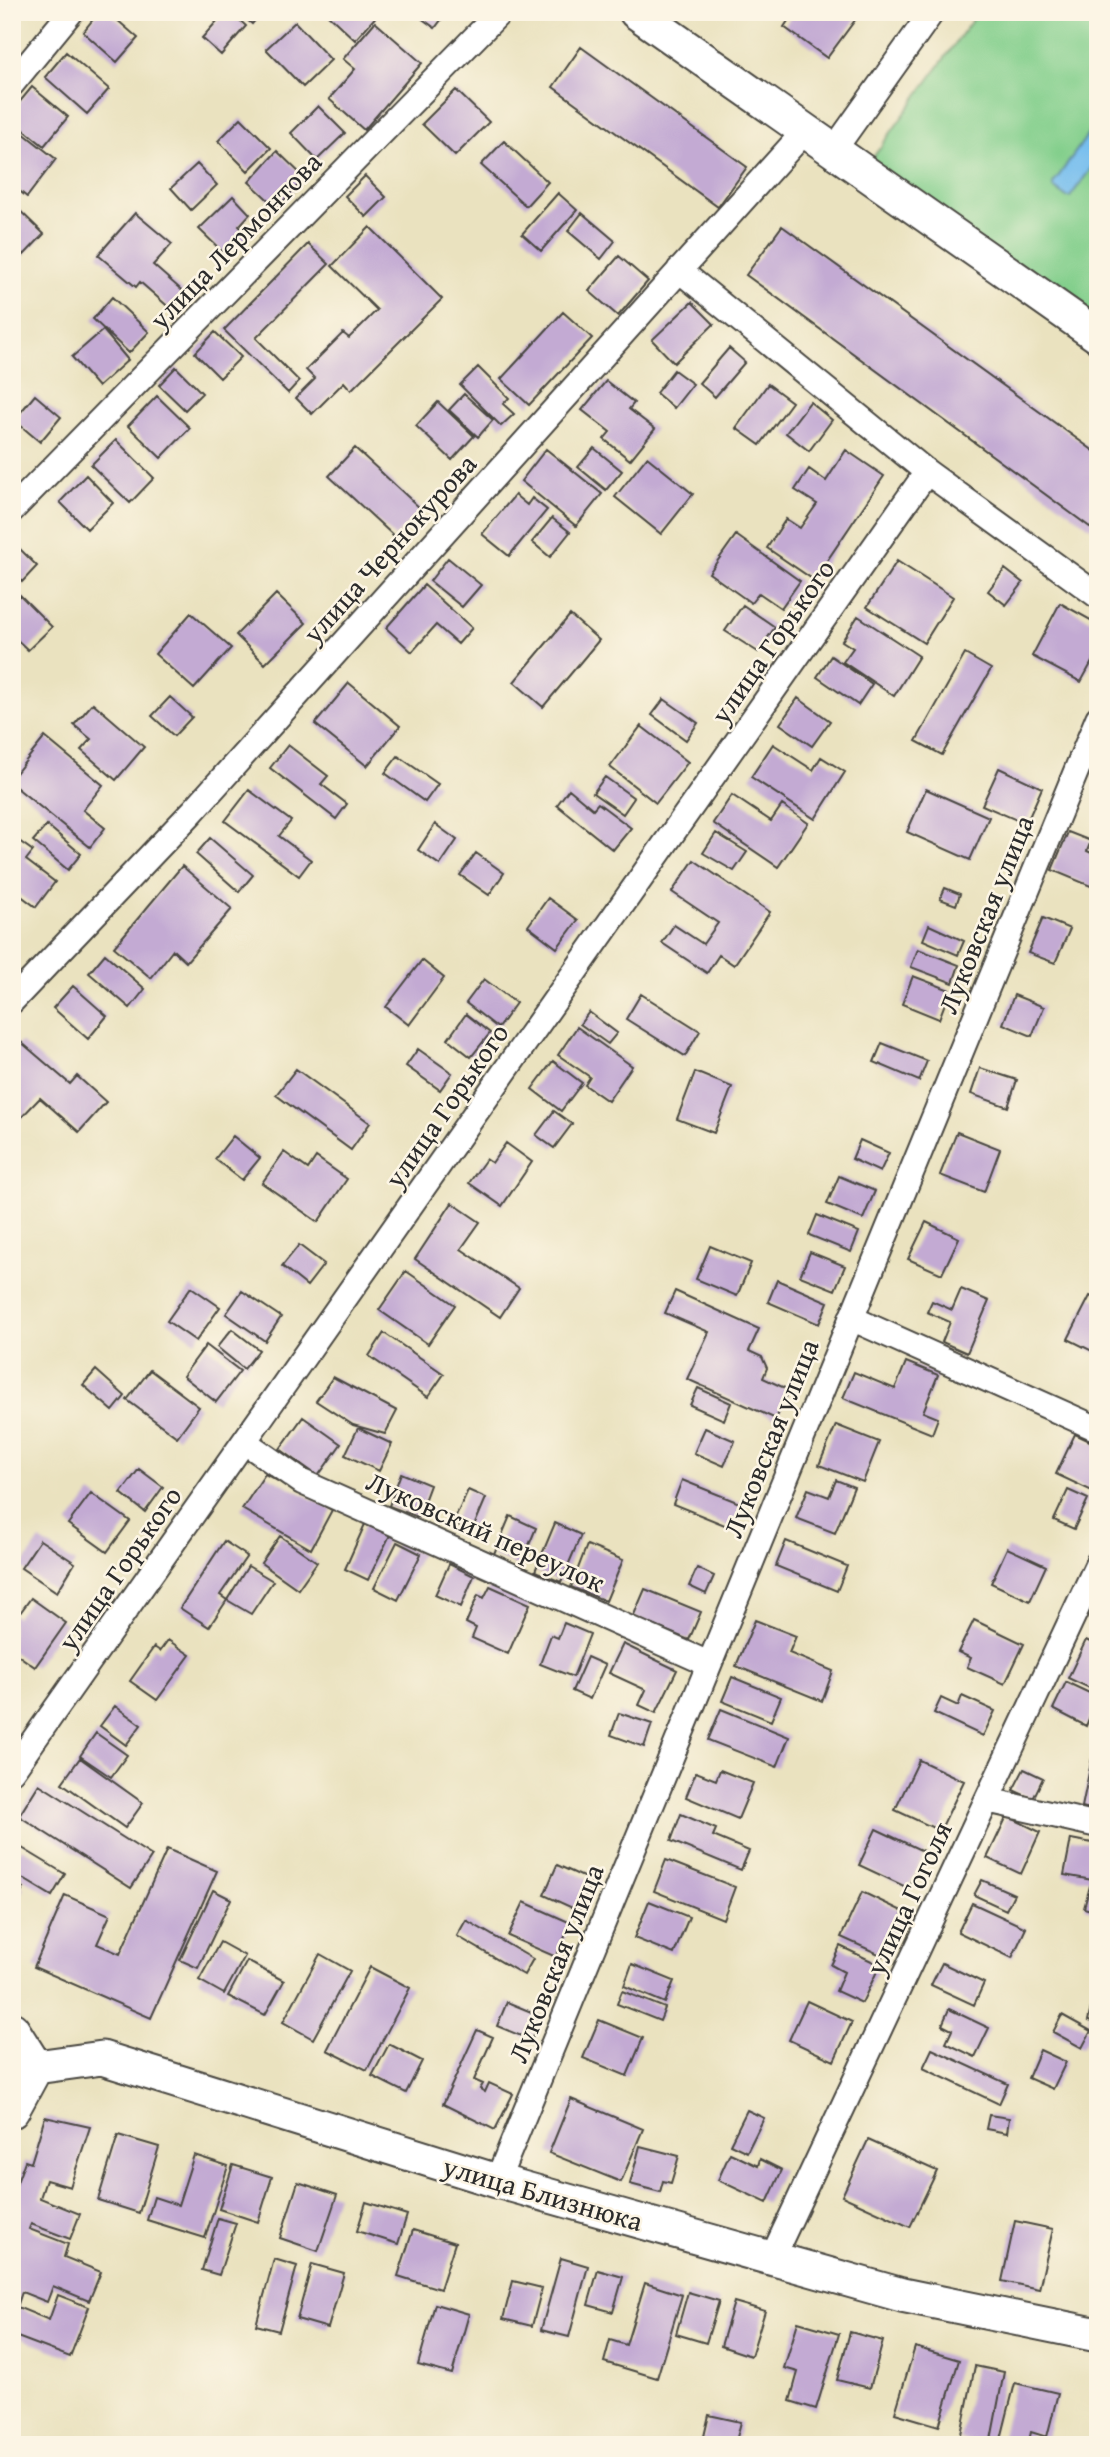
<svg xmlns="http://www.w3.org/2000/svg" width="1110" height="2457" viewBox="0 0 1110 2457" font-family="'Gentium Book Plus',serif">
	<style>
		.green { fill: #83cf8c; stroke: #577d5c; stroke-width: 2 }
		.water { fill: #76beee; stroke: #50748c; stroke-width: 2 }
		.building { fill: #c3aad3 }
		.lines { fill: none; stroke-linecap: round; stroke-linejoin: round }
		.street-casing { stroke: #484641; stroke-width: 28 }
		.secondary-casing { stroke: #484641; stroke-width: 37 }
		.street { stroke: #fff; stroke-width: 24 }
		.secondary { stroke: #fff; stroke-width: 33 }
		.labels { text-anchor: middle; dominant-baseline: central; stroke-width: 5; stroke-linejoin: round; paint-order: stroke }
		.street-label { font-size: 28px; fill: #2b2b2b; stroke: #fcf5e5 }
	</style>
	<rect width="100%" height="100%" fill="#fcf5e5"/>
	<filter id="ink" filterUnits="userSpaceOnUse"><feTurbulence type="fractalNoise" baseFrequency=".0143" numOctaves="2"/><feDisplacementMap in="SourceGraphic" scale="14" xChannelSelector="R" yChannelSelector="G"/><feConvolveMatrix kernelMatrix="1 2 1 2 8 2 1 2 1" color-interpolation-filters="sRGB"/></filter>
	<filter id="wash" filterUnits="userSpaceOnUse"><feTurbulence type="fractalNoise" baseFrequency=".00686" numOctaves="4" result="noise"/><feDisplacementMap in="SourceGraphic" scale="28" xChannelSelector="R" yChannelSelector="G"/><feGaussianBlur stdDeviation="1.57" result="paint"/><feColorMatrix in="noise" values="0 0 0 0 0 0 0 0 0 0 0 0 0 0 0 0 0 1.4 0 .05"/><feComposite in="paint" operator="in"/></filter>
	<g filter="url(#wash)">
		<rect width="100%" height="100%" fill="#eae2bf"/>
		<path class="green" d="M978,12h120v315l-229,-164z"/>
		<path class="water" d="M1098,120v39l-28,38h-3l-14,-10v-3z"/>
		<g id="blocks">
			<path class="building" d="M99,12h9l30,26 -21,24 -34,-30z
				M225,12h6l15,14 -25,29 -19,-17z
				M238,12h24l-10,12z
				M325,12h55l-25,28z
				M413,12h34l-12,16z
				M794,12h67l-34,46 -43,-31z
				M295,22l36,38 -28,27 -37,-38z
				M375,22l47,41 -58,67 -35,-31 26,-30 -12,-10z
				M581,47l166,120 -29,40 -165,-120z
				M66,52l43,37 -22,25 -42,-37z
				M32,87l36,30 -24,29 -32,-26v-9z
				M456,90l33,32 -34,34 -33,-32z
				M318,106l27,27 -28,27 -26,-27z
				M241,118l30,30 -23,23 -30,-30z
				M23,133l33,26 -29,38 -15,-12v-39z
				M504,141l44,41 -22,24 -45,-41z
				M277,151l28,27 -28,30 -28,-26z
				M197,164l20,21 -26,25 -20,-22z
				M365,176l21,21 -20,20 -21,-21z
				M558,193l19,17 -36,41 -19,-17z
				M233,196l17,18 -11,12 10,10 -21,21 -29,-28z
				M12,203l32,31 -20,21 -12,-12z
				M135,213l37,31 -19,21 33,29 -14,16 -32,-28 -4,5 -38,-32z
				M582,213l33,28 -14,18 -33,-28z
				M782,226l316,228v79l-352,-258z
				M370,227l72,72 -91,91 -7,-8 -32,32 -16,-16 19,-19 -9,-9 37,-37 6,5 28,-28 -45,-44z
				M308,244l21,20 -73,74 43,43 -11,12 -64,-63z
				M619,256l29,25 -30,35 -29,-25z
				M112,297l37,35 -20,21 -36,-34z
				M692,302l22,22 -40,39 -22,-23z
				M563,312l29,26 -63,67 -28,-26z
				M103,330l25,30 -30,27 -26,-30z
				M215,332l26,25 -21,21 -25,-25z
				M729,348l16,14 -30,35 -16,-14z
				M176,367l26,26 -17,17 -26,-25z
				M478,367l31,31 -6,6 11,10 -13,12 -41,-41z
				M674,370l19,14 -19,24 -18,-15z
				M606,381l28,22 -5,6 26,20 -25,31 -26,-21 6,-7 -28,-22z
				M768,384l24,18 -32,43 -24,-17z
				M464,394l29,26 -15,17 -29,-27z
				M35,395l26,22 -21,25 -26,-22z
				M157,396l33,32 -29,30 -33,-32z
				M438,402l36,34 -22,24 -36,-34z
				M810,402l22,18 -23,31 -23,-18z
				M116,440l38,38 -24,25 -39,-38z
				M355,448l66,61 -26,28 -66,-61z
				M594,448l28,23 -16,19 -28,-23z
				M546,449l56,45 -26,32 -55,-45z
				M846,450l38,26 -70,104 -47,-32 19,-29 14,9 17,-24 -22,-14 14,-21 17,12z
				M647,457l46,37 -32,40 -46,-37z
				M86,475l27,28 -26,26 -27,-27z
				M515,495l12,10 5,-7 15,12 -38,46 -27,-22z
				M552,518l18,14 -20,25 -18,-15z
				M736,535l64,46 -19,27 -22,-15 -8,10 -42,-30z
				M12,541l25,25 -15,16 -10,-10z
				M448,558l33,27 -19,22 -32,-26z
				M897,561l56,36 -29,46 -57,-36z
				M1005,569l18,14 -17,22 -18,-14z
				M424,585l48,43 -14,16 -22,-19 -24,27 -26,-24z
				M276,594l30,29 -41,41 -29,-29z
				M20,595l32,32 -24,23 -16,-15v-32z
				M1060,603l38,21v27l-17,31 -49,-26z
				M743,605l32,22 -17,25 -33,-21z
				M191,613l40,35 -37,41 -39,-35z
				M570,615l29,25 -56,67 -29,-25z
				M858,616l61,40 -25,40 -51,-34 10,-14 -11,-7z
				M965,654l26,15 -49,86 -26,-14z
				M831,656l41,28 -14,21 -41,-28z
				M349,683l51,43 -33,40 -52,-42z
				M170,697l22,20 -18,19 -22,-20z
				M798,698l32,23 -18,25 -32,-22z
				M664,699l34,24 -12,17 -34,-25z
				M93,703l51,44 -28,33 -35,-30 10,-11 -17,-14z
				M641,726l47,36 -32,41 -46,-36z
				M45,737l58,48 -20,25 22,18 -15,19 -78,-63v-6z
				M773,744l40,26 8,-13 24,15 -30,47 -64,-42z
				M288,745l40,31 -7,8 26,20 -11,15 -66,-51z
				M398,756l40,28 -13,18 -40,-29z
				M999,768l43,20 -16,36 -44,-19z
				M605,777l29,21 -11,16 -30,-21z
				M569,789l24,20 5,-6 33,25 -18,22 -56,-45z
				M926,789l63,28 -19,43 -63,-28z
				M249,790l42,31 -12,15 32,24 -12,16 -74,-55z
				M732,795l39,26 11,-16 26,18 -30,44 -65,-44z
				M435,824l22,16 -17,25 -22,-15z
				M47,825l34,29 -13,16 -35,-29z
				M1068,832l23,9 -4,10 11,5v19l-5,12 -41,-17z
				M716,833l31,19 -13,19 -31,-18z
				M12,836l21,15 -7,9 29,22 -19,25 -24,-18z
				M210,838l43,37 -14,17 -43,-38z
				M476,853l28,20 -15,22 -29,-20z
				M694,860l76,52 -36,53 -15,-10 -12,18 -45,-30 12,-18 29,19 15,-21 -46,-31z
				M182,866l50,43 -46,53 -13,-12 -22,28 -37,-31z
				M945,888l15,6 -4,11 -16,-6z
				M548,898l30,22 -21,28 -29,-22z
				M1043,918l27,11 -15,34 -27,-10z
				M929,925l35,16 -6,14 -35,-15z
				M918,949l41,16 -6,18 -42,-16z
				M105,954l40,35 -15,19 -41,-35z
				M422,960l22,18 -35,47 -23,-18z
				M913,976l37,14 -11,29 -37,-15z
				M484,979l32,24 -18,25 -32,-25z
				M73,986l34,30 -19,23 -35,-31z
				M641,994l59,37 -15,25 -59,-37z
				M1014,995l30,12 -12,29 -29,-12z
				M589,1012l28,21 -9,11 -28,-20z
				M466,1014l24,19 -19,24 -23,-18z
				M577,1027l55,39 -24,35 -23,-16 5,-8 -32,-22z
				M21,1042l49,42 7,-8 29,26 -27,30 -39,-34 -24,25 -4,-3v-69z
				M882,1043l45,18 -8,20 -45,-19z
				M418,1049l34,24 -12,17 -34,-24z
				M553,1061l29,22 -21,28 -29,-22z
				M980,1068l37,12 -9,27 -37,-13z
				M296,1069l74,54 -19,27 -75,-55z
				M695,1072l37,15 -18,46 -37,-14z
				M554,1111l18,13 -18,24 -18,-13z
				M957,1132l43,17 -16,43 -44,-17z
				M233,1136l27,22 -18,22 -27,-21z
				M860,1140l29,13 -9,19 -28,-13z
				M506,1143l26,19 -30,44 -33,-23 17,-24 6,4z
				M284,1152l24,17 8,-12 31,22 -29,43 -56,-39z
				M839,1176l36,15 -12,28 -36,-15z
				M452,1203l28,19 -19,27 58,39 -19,29 -85,-58z
				M817,1215l42,17 -8,20 -42,-17z
				M926,1222l33,16 -17,36 -34,-15z
				M299,1245l25,19 -17,22 -25,-20z
				M710,1246l41,17 -14,33 -41,-17z
				M810,1252l35,14 -10,24 -35,-14z
				M406,1271l49,34 -27,39 -49,-34z
				M777,1280l51,22 -9,22 -51,-22z
				M191,1287l29,20 -24,34 -29,-20z
				M961,1289l28,12 -22,52 -25,-11 8,-20 -23,-10 5,-11 20,9z
				M242,1291l39,26 -16,24 -39,-27z
				M675,1291l84,38 -10,22 13,6 5,11 -4,10 26,12 -13,29 -89,-40 22,-47 -44,-19z
				M1090,1296l8,4v54l-30,-15z
				M232,1329l27,21 -15,19 -27,-22z
				M384,1333l60,41 -16,23 -59,-41z
				M206,1345l34,26 -24,31 -33,-26z
				M906,1362l32,13 -15,37 15,6 -6,16 -89,-36 11,-26 41,17z
				M96,1370l29,26 -12,15 -30,-26z
				M150,1370l49,37 -22,30 -50,-37z
				M333,1377l64,34 -12,23 -32,-9 -37,-24z
				M698,1388l33,15 -7,17 -34,-15z
				M303,1417l38,27 -23,32 -38,-27z
				M836,1425l43,17 -16,40 -44,-17z
				M358,1428l34,16 -13,27 -34,-16z
				M705,1428l30,13 -11,25 -30,-13z
				M1075,1434l23,11v33l-6,13 -36,-17z
				M139,1469l24,18 -18,25 -24,-19z
				M401,1473l29,12 -12,32 -29,-11z
				M265,1474l67,36 -21,39 -69,-40z
				M682,1480l60,24 -10,24 -59,-24z
				M836,1480l18,7 -19,46 -39,-15 12,-29 21,8z
				M468,1490l18,8 -14,33 -19,-8z
				M1068,1490l20,9 -14,30 -20,-9z
				M91,1493l39,28 -23,31 -39,-28z
				M510,1516l26,12 -16,39 -27,-11z
				M555,1523l26,12 -20,47 -26,-11z
				M365,1524l25,11 -22,45 -23,-11z
				M280,1536l37,26 -19,27 -37,-26z
				M40,1540l35,23 -18,29 -36,-24z
				M224,1541l23,15 -27,39 7,5 21,-34 25,15 -22,33 -24,-14 -18,27 -29,-19z
				M786,1541l61,25 -10,25 -61,-25z
				M397,1542l24,12 -23,46 -24,-12z
				M587,1545l36,15 -17,41 -35,-14z
				M1007,1548l39,18 -16,35 -39,-18z
				M449,1564l25,12 -13,31 -26,-12z
				M697,1568l17,8 -8,18 -17,-8z
				M490,1586l40,18 -22,50 -36,-16 4,-10 -10,-5 12,-28 6,3z
				M645,1589l56,23 -12,28 -56,-23z
				M31,1598l35,25 -31,44 -23,-16v-37l5,3z
				M755,1620l41,16 -7,17 44,18 -11,30 -86,-35z
				M974,1620l50,24 -19,40 -38,-17 4,-9 -13,-6z
				M564,1623l26,11 -17,43 -33,-13 11,-29 7,3z
				M168,1640l22,15 -33,45 -27,-19 24,-34 6,4z
				M1086,1640l12,6v46l-30,-14z
				M623,1644l54,26 -21,43 -17,-8 7,-15 -37,-17z
				M587,1657l18,8 -15,34 -18,-8z
				M732,1677l49,20 -10,24 -49,-20z
				M1066,1682l32,15 -12,29 -33,-17z
				M962,1696l33,15 -12,25 -49,-23 7,-15 17,8z
				M115,1706l26,19 -15,20 -26,-19z
				M721,1709l68,28 -12,30 -69,-27z
				M619,1713l33,11 -8,23 -33,-12z
				M96,1733l31,22 -16,22 -31,-21z
				M1093,1753l5,1v57l-16,-4z
				M80,1758l63,45 -18,25 -63,-45z
				M919,1760l45,21 -24,50 -45,-21z
				M1024,1769l19,9 -10,21 -20,-9z
				M720,1770l33,13 -15,36 -52,-22 10,-25 20,8z
				M39,1784l113,72 -21,32 -112,-72z
				M681,1814l35,15 -3,7 36,15 -8,19 -70,-29z
				M1007,1816l33,16 -19,42 -34,-16z
				M876,1829l49,23 -17,36 -49,-23z
				M1071,1839l27,5v37l-34,-6z
				M22,1848l43,26 -13,22 -40,-24v-8z
				M167,1849l50,22 -66,147 -117,-51 31,-72 45,20 -13,29 23,10z
				M666,1860l69,27 -12,32 -69,-28z
				M557,1865l35,16 -13,30 -35,-16z
				M982,1880l32,14 -8,16 -32,-15z
				M12,1881l12,7 -12,19z
				M1090,1886l8,2v24l-14,-4z
				M213,1890l18,9 -33,69 -18,-8z
				M862,1892l42,20 -21,44 -42,-19z
				M649,1901l40,16 -15,37 -40,-16z
				M524,1902l47,21 -15,34 -48,-21z
				M972,1903l54,25 -14,30 -54,-26z
				M466,1920l67,39 -9,16 -67,-39z
				M220,1942l25,14 -21,38 -25,-14z
				M840,1946l40,19 -18,38 -26,-12 8,-19 -13,-7z
				M320,1954l30,17 -37,68 -30,-17z
				M247,1961l37,20 -19,34 -37,-19z
				M942,1963l42,20 -10,22 -43,-20z
				M632,1964l42,17 -9,22 -41,-17z
				M370,1967l40,21 -43,82 -40,-20z
				M622,1991l43,17 -5,13 -43,-17z
				M1093,1999l5,1v23l-10,-2z
				M807,2001l45,21 -18,39 -45,-21z
				M507,2002l34,14 -10,24 -34,-14z
				M949,2009l40,19 -14,29 -29,-14 6,-13 -10,-5z
				M1062,2015l29,16 -9,17 -29,-16z
				M599,2020l44,18 -16,38 -44,-18z
				M477,2030l16,7 -19,43 9,4 -3,5 5,3 4,-9 24,11 -18,36 -52,-26z
				M389,2044l33,17 -16,32 -34,-17z
				M932,2049l76,35 -9,20 -76,-36z
				M1040,2050l26,12 -13,27 -25,-11z
				M571,2099l72,30 -22,53 -72,-29z
				M747,2110l17,8 -17,34 -17,-8z
				M989,2115l20,3 -2,15 -21,-4z
				M45,2117l45,10 -20,60 -24,-7 -6,18 40,16 -10,25 -39,-15 -2,5 39,15 -4,13 37,15 -12,29 -36,-15 -6,16 -25,-10 -5,15 32,13 9,-25 31,12 -19,50 -58,-22v-139l13,-35 6,2z
				M118,2135l41,12 -20,66 -41,-13z
				M868,2140l69,31 -27,56 -68,-31z
				M640,2146l39,10 -8,27 -8,-2 -3,11 -30,-8z
				M730,2153l28,13 2,-7 22,11 -15,33 -49,-23z
				M194,2155l34,11 -23,72 -58,-18 7,-23 24,8z
				M233,2165l39,12 -14,45 -39,-13z
				M298,2182l39,13 -19,56 -38,-13z
				M366,2202l41,13 -9,29 -41,-13z
				M218,2218l18,5 -17,52 -17,-5z
				M1015,2221l38,8 -14,60 -37,-8z
				M413,2230l42,13 -15,46 -42,-13z
				M561,2258l27,8 -19,71 -28,-7z
				M274,2259l23,7 -18,65 -23,-6z
				M312,2264l32,9 -16,55 -31,-9z
				M598,2270l25,7 -10,35 -25,-7z
				M513,2281l29,7 -10,38 -29,-7z
				M645,2283l37,12 -25,83 -53,-16 6,-22 16,5z
				M688,2292l31,9 -13,42 -30,-9z
				M734,2302l31,9 -14,45 -30,-10z
				M435,2304l34,10 -17,60 -34,-9z
				M798,2322l41,12 -23,75 -26,-8 8,-29 -14,-4z
				M850,2332l33,9 -13,47 -33,-8z
				M915,2347l44,13 -20,66 -44,-13z
				M975,2366l29,6 -14,73 -30,-6z
				M1015,2383l43,10 -11,44 -16,-5 -3,13 -27,-6z
				M709,2415l32,7 -6,23h-33z"/>
		</g>
	</g>
	<g filter="url(#ink)">
		<use href="#blocks" fill-opacity="0" stroke="#484641" stroke-width="2"/>
		<g class="lines">
			<defs>
				<path id="street" d="M12,84l59,-72
					M833,151l99,-139
					M679,270l248,202 171,124
					M12,510l488,-498
					M12,1001l181,-190 612,-680
					M851,1318l247,111
					M245,1442l57,40 407,182
					M12,1771l915,-1299
					M987,1800l111,25
					M497,2181l601,-1463
					M772,2258l326,-695"/>
				<path id="secondary" d="M636,12l462,324
					M12,2029l24,38
					M36,2067l66,-9 395,123 405,114 196,40
					M12,2111l24,-44"/>
			</defs>
			<use href="#street" class="street-casing"/>
			<use href="#secondary" class="secondary-casing"/>
			<use href="#street" class="street"/>
			<use href="#secondary" class="secondary"/>
		</g>
	</g>
	<g class="labels">
		<g class="street-label">
			<text transform="translate(235 240) rotate(-46)">улица Лермонтова</text>
			<text transform="translate(389 548) rotate(-48)">улица Чернокурова</text>
			<text transform="translate(772 641) rotate(-55)">улица Горького</text>
			<text transform="translate(985 914) rotate(-68)">Луковская улица</text>
			<text transform="translate(446 1105) rotate(-55)">улица Горького</text>
			<text transform="translate(770 1438) rotate(-68)">Луковская улица</text>
			<text transform="translate(486 1531) rotate(24)">Луковский переулок</text>
			<text transform="translate(119 1568) rotate(-55)">улица Горького</text>
			<text transform="translate(908 1898) rotate(-65)">улица Гоголя</text>
			<text transform="translate(555 1963) rotate(-68)">Луковская улица</text>
			<text transform="translate(543 2193) rotate(16)">улица Близнюка</text>
		</g>
	</g>
	<rect width="1110" height="2457" fill="none" stroke="#fcf5e5" stroke-width="42"/>
</svg>
